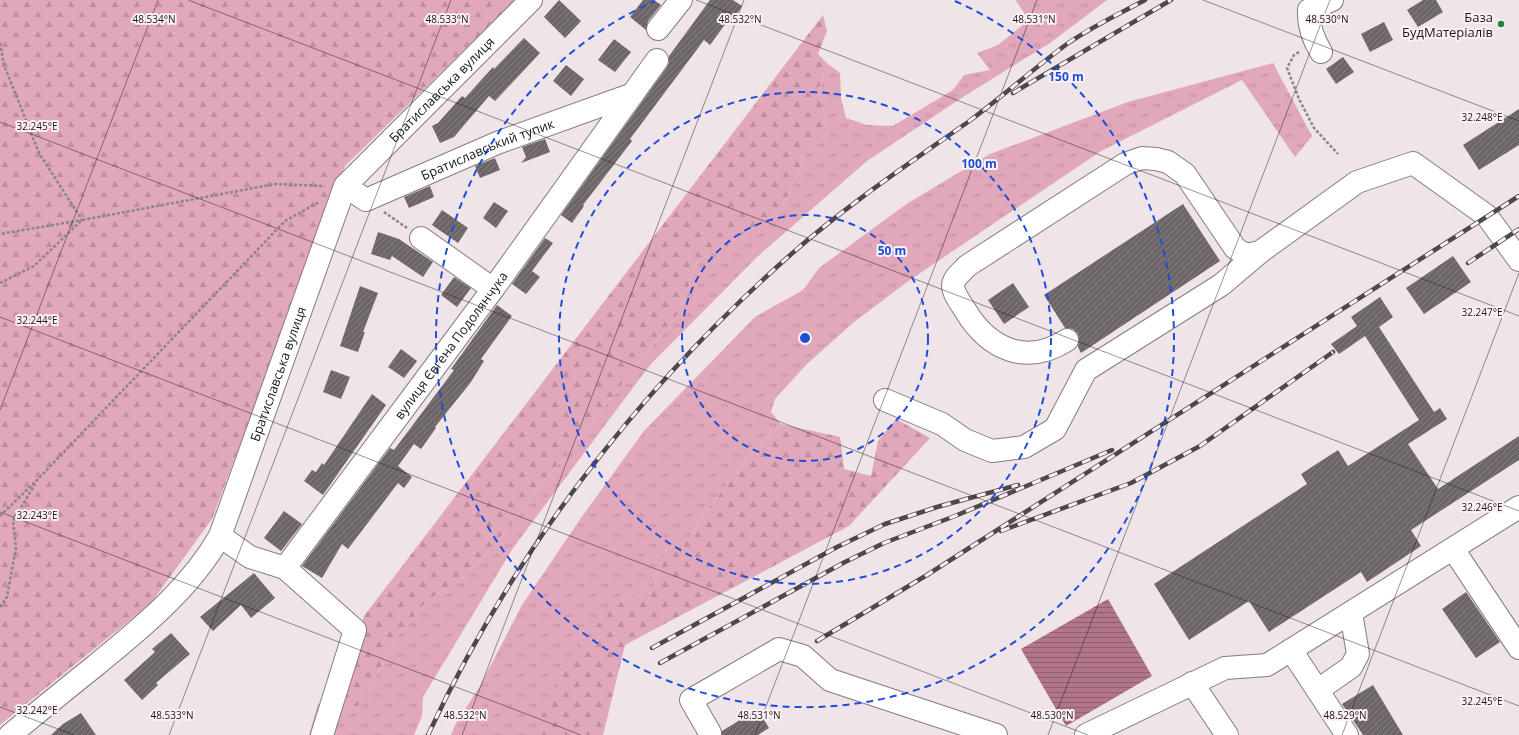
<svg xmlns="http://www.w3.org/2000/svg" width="1519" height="735" viewBox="0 0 1519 735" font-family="'Open Sans',sans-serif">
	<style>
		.grass { fill: url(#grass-tufts) }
		.forest { fill: url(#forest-firs) }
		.water { fill: url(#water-rules) }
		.building { fill: url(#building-hatch) }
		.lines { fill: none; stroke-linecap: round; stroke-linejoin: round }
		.minor-casing { stroke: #867c7f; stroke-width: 24 }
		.path { stroke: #8c8587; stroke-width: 2.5; stroke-dasharray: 3 2; stroke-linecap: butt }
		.minor { stroke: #fff; stroke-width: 22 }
		.rail-casing { stroke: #4d4849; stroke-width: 4.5 }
		.rail { stroke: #fdf1f5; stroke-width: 3; stroke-dasharray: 9; stroke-linecap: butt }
		.ticks { fill: none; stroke: #1a1718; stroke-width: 1; stroke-opacity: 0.45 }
		.ring { fill: none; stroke: #1d4ed8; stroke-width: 2; stroke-dasharray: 7 5 }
		.poi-dot { fill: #20863c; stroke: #fdf1f5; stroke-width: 1.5 }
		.labels { text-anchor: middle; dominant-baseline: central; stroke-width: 4; stroke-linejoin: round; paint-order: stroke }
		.poi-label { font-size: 13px; fill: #1a1718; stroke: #fdf1f5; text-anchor: end }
		.street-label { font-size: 13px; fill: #1a1718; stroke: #fdf1f5 }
		.ticks-label { font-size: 10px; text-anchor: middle; fill: #1a1718; stroke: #fdf1f5; stroke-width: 4; stroke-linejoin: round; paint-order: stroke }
		.centre { fill: #1d4ed8; stroke: #fdf1f5; stroke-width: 2 }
		.ring-label { font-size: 12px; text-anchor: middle; font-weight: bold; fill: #1d4ed8; stroke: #fdf1f5; stroke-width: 4; stroke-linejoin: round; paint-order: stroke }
	</style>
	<defs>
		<pattern id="grass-tufts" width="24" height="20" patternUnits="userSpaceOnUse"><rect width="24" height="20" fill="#e1a7ba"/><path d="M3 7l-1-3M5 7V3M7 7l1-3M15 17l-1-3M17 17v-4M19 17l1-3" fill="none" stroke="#c08f9f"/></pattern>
		<pattern id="forest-firs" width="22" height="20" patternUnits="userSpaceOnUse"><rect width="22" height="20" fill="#e1a7ba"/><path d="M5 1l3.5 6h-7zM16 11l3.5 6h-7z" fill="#c08f9f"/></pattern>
		<pattern id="water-rules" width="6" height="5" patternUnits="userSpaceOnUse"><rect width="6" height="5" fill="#b27589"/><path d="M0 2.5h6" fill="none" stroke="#905f6f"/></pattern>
		<pattern id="building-hatch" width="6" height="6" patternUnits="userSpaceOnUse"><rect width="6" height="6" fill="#6e6567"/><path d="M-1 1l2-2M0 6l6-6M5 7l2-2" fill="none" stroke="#857e80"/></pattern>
	</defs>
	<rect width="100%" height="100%" fill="#efe4e7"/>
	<path class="grass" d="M1017,0h90l-57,43 -87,54 -96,64 -108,94 -109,110 -137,183 -90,149 -1,19 -8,19h-105l9,-31 21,7 22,-6 36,-69 31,-36 34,-22 27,-27 191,-240 17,-49 83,-50 25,-56 23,-24 -9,-45 9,-23 12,9 1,25 5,20 21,7 26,1 60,-36 11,-15 26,-5 -13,-17 21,-8 31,-25 -13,-19z
		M1273,63l39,73 -17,21 -53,-77 -141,71 -194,131 -53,40 -47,42 -32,35 -4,13 10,12 -31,32 -51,64 -8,17 -25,13 -13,38 -37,16 -78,120v11h-87l4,-10 25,-39 42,-81 59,-87 63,-87 111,-114 48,-27 16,-22 89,-65 82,-49 138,-52z"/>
	<path class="forest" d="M0,0h515l-170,166 -133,353 -61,84 -151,122z
		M823,15l4,16 -9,23 10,10 -9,23 9,45 -23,24 -25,56 -83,50 -17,49 -191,240 -27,27 -34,22 -31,36 -36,69 -22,6 4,-29 21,-66z
		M896,419l34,19 -81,88 -224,119 -22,90h-65v-11l35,-72 43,-48 37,-16 13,-38 25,-13 8,-17 51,-64 31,-32 59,13 4,32 27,7 7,-35z"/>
	<path class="water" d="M1108,599l44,77 -86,50 -45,-77z"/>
	<path class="building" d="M559,0l22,21 -16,17 -21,-21z
		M643,0h11l7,5 -13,16 -2,9 -16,-13z
		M710,0h23l9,6 -10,16 -3,-3 -19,26 -6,-5 -74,99 2,2 -49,64 1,1 -12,17 -11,-8 106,-148 2,-5v-6z
		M1423,0h13l7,12 -25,15 -11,-17z
		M1384,22l9,18 -23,12 -9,-18z
		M524,38l16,15 -45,48 -6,-5 -35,41 -14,6 -8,-17 6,-3 24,-27 3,2 28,-31 1,2z
		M614,39l17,13 -16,20 -17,-12z
		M1343,57l11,15 -18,12 -10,-15z
		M566,65l18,14 -13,17 -18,-15z
		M1519,109v36l-40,25 -16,-25z
		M545,139l5,13 -29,11 5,-6 -4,-10z
		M495,158l5,12 -20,8 -5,-12z
		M430,186l4,11 -25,11 -5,-11z
		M494,202l14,9 -12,17 -13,-10z
		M1183,204l37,57 -139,92 -3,-6 1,-7 -1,-6 -5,-5 -8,-1 -21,-33z
		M442,210l26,18 -10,15 -26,-18z
		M378,232l21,7 34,23 -10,15 -31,-21 -2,4 -19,-6z
		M545,238l8,5 -21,28 8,6 -14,17 -14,-10z
		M1453,256l18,26 -47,32 -18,-26z
		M454,277l17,11 -14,19 -16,-12z
		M1013,283l16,24 -25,17 -16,-24z
		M360,286l18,7 -15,39h2l-7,20 -18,-6z
		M1380,297l13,20 -14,10 55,85 6,-4 7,11 -39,25 30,45 81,-53v24l-108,70 10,16 -54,36 -6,-10 -92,60 -20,-31 -60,39 -35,-56 153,-100 -6,-10 37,-24 10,16 71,-46 -54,-84 -26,18 -8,-10 26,-18 -6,-9z
		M497,305l15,11 -31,43 3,2 -13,21 -36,45 1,1 -15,21 -7,-5 -16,22 14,11 -8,11 -6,-5 -50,66 -6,-5 -20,34 -20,-12 88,-118 4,2 60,-80 -3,-1z
		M401,349l16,12 -13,17 -16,-11z
		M331,370l19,7 -9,22 -18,-7z
		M372,394l14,11 -63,90 -19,-14 8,-11 4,2 6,-9 2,2z
		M284,511l18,13 -21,27 -17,-13z
		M254,573l21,25 -24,20 -10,-13 -28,26 -13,-14z
		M1466,592l34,50 -24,16 -34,-49z
		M171,633l19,21 -34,29 2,2 -16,15 -18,-20 31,-28 -3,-3z
		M1373,685l30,50h-40l-21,-31z
		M758,709l11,19 -11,7h-36v-4z
		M81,713l15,22h-45l12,-11z"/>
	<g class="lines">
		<defs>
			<g id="minor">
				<path d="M658,29l23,-29"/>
				<path d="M1321,52c-8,-13 -13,-26 -12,-42l23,-10"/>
				<path id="s1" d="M345,186l21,14 131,-57 136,-49"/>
				<path d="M421,238l72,51"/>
				<path d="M1067,340c-40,26 -78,10 -102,-30 -4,-7 -12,-16 -12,-25 1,-8 9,-13 14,-19l158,-102 17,-6 14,1 12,3 17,12 50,74 11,7 14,-3 97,-70 56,-19 74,53 32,44"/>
				<path d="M885,400l57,24 23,16 27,11 32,-4 31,-18 31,-59 135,-85 39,-33"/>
				<path id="s2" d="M220,536l30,21 35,11 208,-279 164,-229"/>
				<path d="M1453,549l66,99"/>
				<path d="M285,568l70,62 -33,105"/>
				<path d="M1291,650l56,85"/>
				<path d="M1192,683l35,52"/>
				<path d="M1318,690l33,-23 7,-13 -7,-41"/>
				<path d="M710,733l-19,-33 88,-51 24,7 27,24 166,55"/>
				<path id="s3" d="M10,735c28,-23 56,-46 85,-69 46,-38 95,-77 125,-130l125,-350 186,-186"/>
				<path d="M1086,735l139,-67 42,-3 252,-158"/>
			</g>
		</defs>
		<use href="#minor" class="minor-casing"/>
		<path class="path" d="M0,43l4,22 35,88 43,67 -82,14
			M1299,52l-5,3 -7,13 12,31 15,29 24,26
			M384,212l23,16
			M0,283l34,-17 48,-46 193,-36 50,2
			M0,516l37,-36 248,-259 34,-19
			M0,607l7,-10 9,-50 -3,-26 22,-37"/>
		<use href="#minor" class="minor"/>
		<defs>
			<path id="rail" d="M1013,93l158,-93
				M1468,263l51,-34
				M1001,531l130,-48 69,-37 133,-94
				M817,641l110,-66 592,-379
				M652,648l185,-101 48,-23 52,-17 81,-22
				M660,663l185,-101 39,-19 71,-27 157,-66
				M428,735c85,-183 210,-345 360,-478 56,-50 119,-92 180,-135 34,-25 65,-53 99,-78 24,-17 52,-30 78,-44"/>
		</defs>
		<use href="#rail" class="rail-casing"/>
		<use href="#rail" class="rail"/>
	</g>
	<path class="ticks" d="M188,0l1331,511M696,0l823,316M1203,0l316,121M0,122l1519,584M0,317l1088,418M0,410l158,-410M0,512l581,223M0,707l74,28M169,735l282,-735M462,735l282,-735M755,735l282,-735M1048,735l282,-735M1342,735l177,-462"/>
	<g class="ring">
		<circle cx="805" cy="338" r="123"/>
		<circle cx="805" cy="338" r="246"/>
		<path d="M955 1A369 369 0 1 1 655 1"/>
	</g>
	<circle class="poi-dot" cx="1501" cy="24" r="4"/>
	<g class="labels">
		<g class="poi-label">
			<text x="1493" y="17">База<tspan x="1493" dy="15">БудМатеріалів</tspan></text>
		</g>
		<g class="street-label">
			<text stroke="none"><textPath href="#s3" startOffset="799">Братиславська вулиця</textPath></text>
			<text stroke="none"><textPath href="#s1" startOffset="157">Братиславський тупик</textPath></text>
			<text stroke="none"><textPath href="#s2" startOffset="351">вулиця Євгена Подолянчука</textPath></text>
			<text stroke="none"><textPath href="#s3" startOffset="463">Братиславська вулиця</textPath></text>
		</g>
	</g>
	<g class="ticks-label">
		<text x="447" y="23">48.533°N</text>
		<text x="1034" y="23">48.531°N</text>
		<text x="1327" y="23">48.530°N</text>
		<text x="154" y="23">48.534°N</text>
		<text x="740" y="23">48.532°N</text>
		<text x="1482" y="121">32.248°E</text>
		<text x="37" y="130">32.245°E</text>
		<text x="1482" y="316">32.247°E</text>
		<text x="37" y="324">32.244°E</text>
		<text x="1482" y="511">32.246°E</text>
		<text x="37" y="519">32.243°E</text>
		<text x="1482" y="705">32.245°E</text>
		<text x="37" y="714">32.242°E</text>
		<text x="172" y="719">48.533°N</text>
		<text x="465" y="719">48.532°N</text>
		<text x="759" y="719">48.531°N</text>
		<text x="1052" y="719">48.530°N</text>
		<text x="1345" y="719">48.529°N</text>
	</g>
	<circle cx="805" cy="338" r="6" class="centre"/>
	<g class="ring-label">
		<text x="1066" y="81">150 m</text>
		<text x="979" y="168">100 m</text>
		<text x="892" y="255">50 m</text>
	</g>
</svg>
